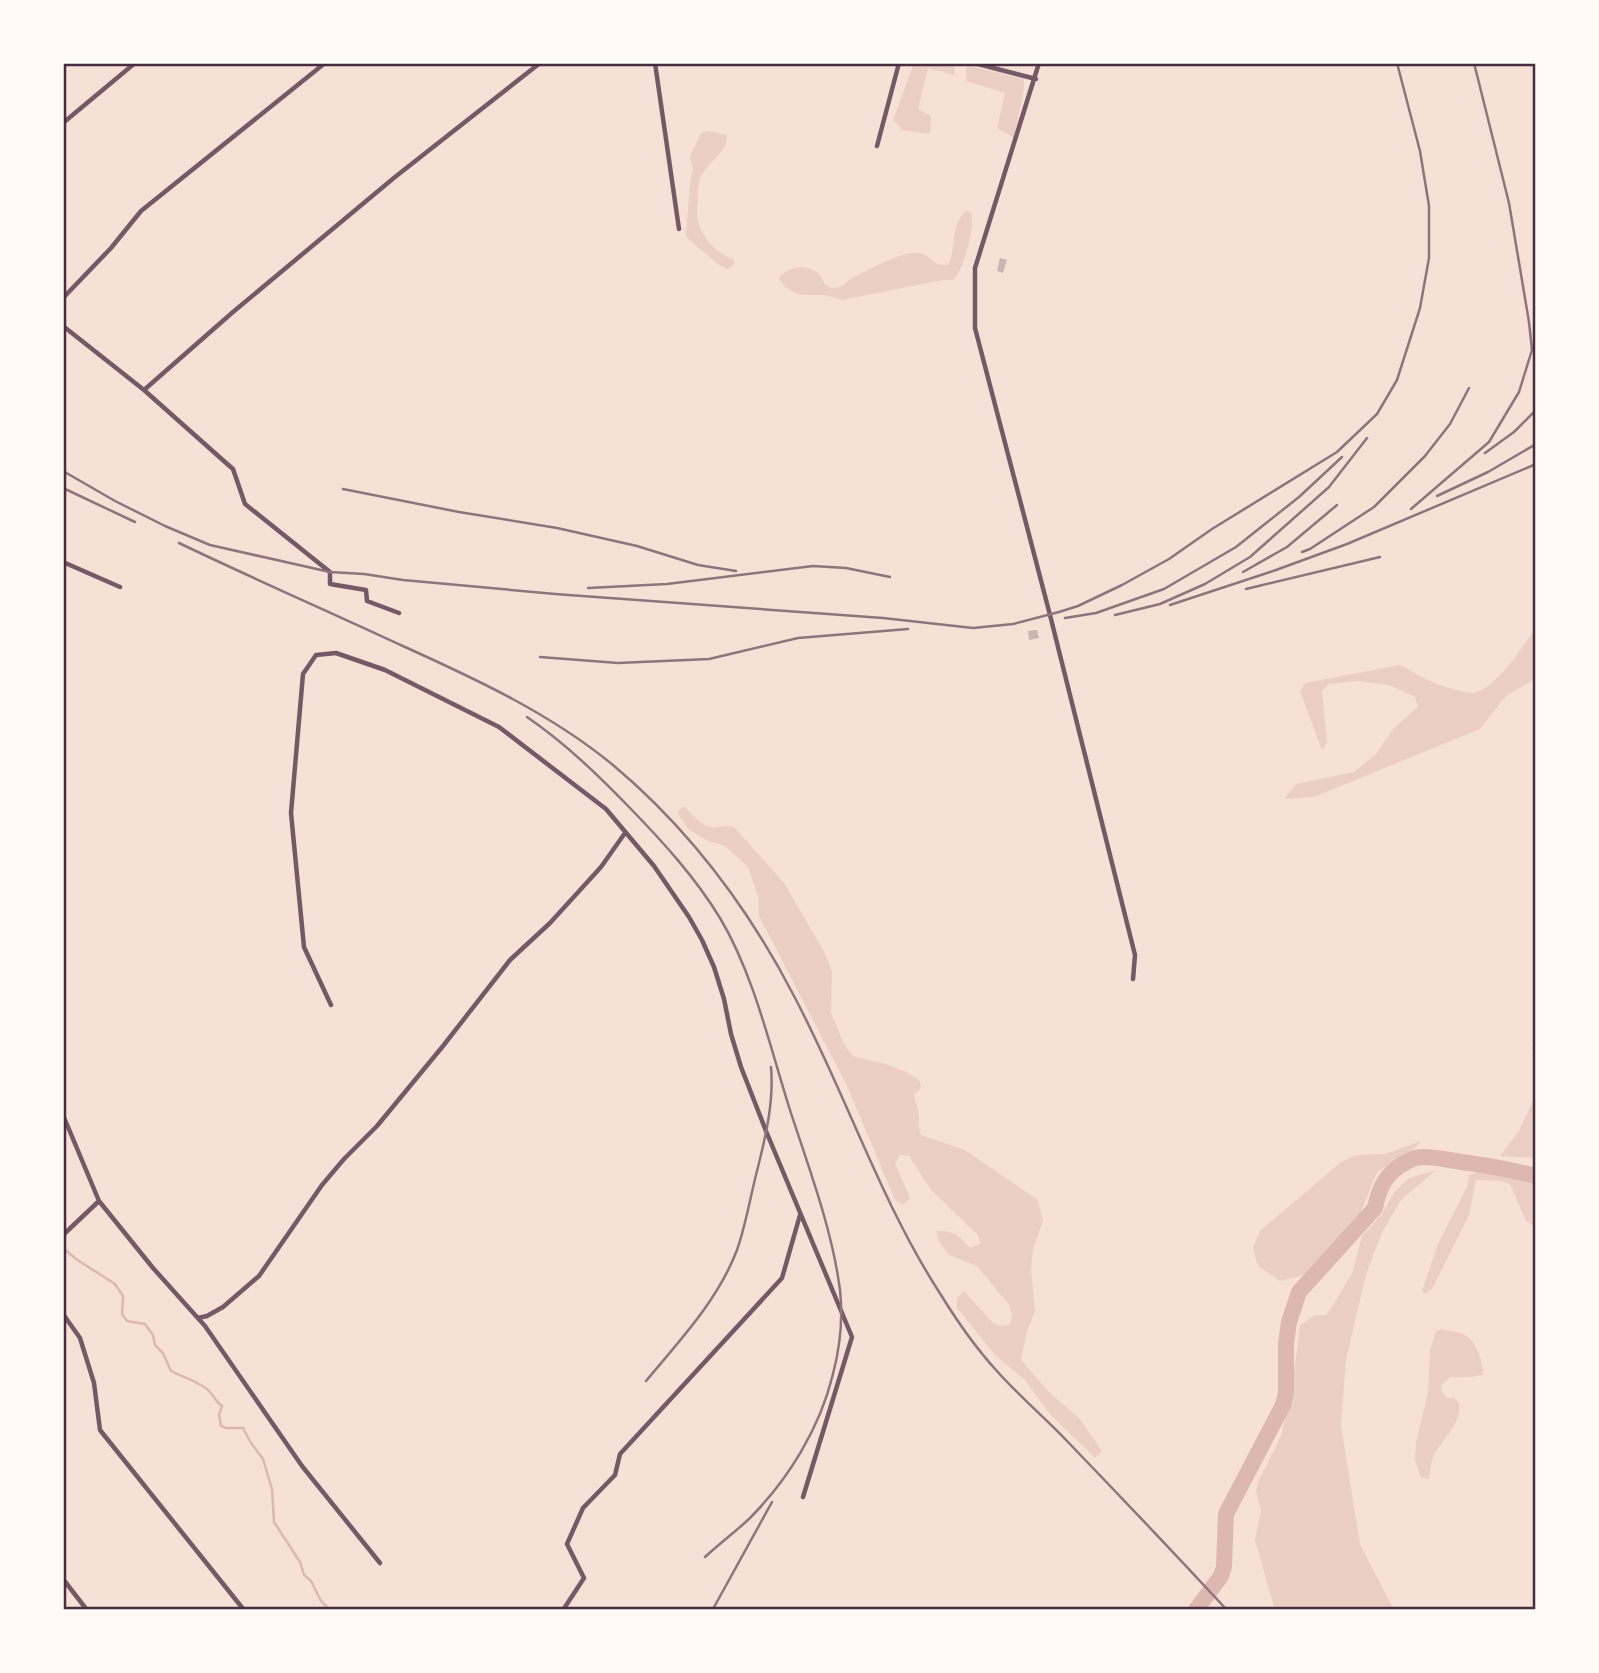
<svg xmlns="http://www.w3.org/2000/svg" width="1599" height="1673" viewBox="0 0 1599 1673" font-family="'Sofia Sans Condensed',sans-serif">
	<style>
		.green { fill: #ebcfc5 }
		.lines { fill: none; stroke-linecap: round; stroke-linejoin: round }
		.stream { stroke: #dcb8b0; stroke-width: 2.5 }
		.river { stroke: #dcb8b0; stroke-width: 16 }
		.building { fill: #ccb4b1 }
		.minor { stroke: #755966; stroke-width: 4.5 }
		.rail { stroke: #8f747c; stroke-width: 2.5 }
		.neatline { fill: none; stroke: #4a2c40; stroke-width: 2.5 }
	</style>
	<rect width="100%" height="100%" fill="#f7e1d7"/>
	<path class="green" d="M914,63h41l-1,12 -26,-7 -10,41 13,7 -1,18 -28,-4 -9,-10z
		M966,65l58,14v9l-10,50 -17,-10 8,-35 -39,-12z
		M708,131l19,4c1,17 -19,26 -26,42 -3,6 -3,14 -3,21 0,6 -1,12 -1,17 2,21 19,38 37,45v5l-7,4 -9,-5 -31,-26 -1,-4 4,-50 3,-15 -3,-10 1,-5 9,-19 3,-3z
		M966,211l5,2c4,14 -7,57 -18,67h-10l-101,20 -17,-5h-23l-4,-1 -13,-7 -6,-9c8,-13 30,-14 40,-4 3,3 4,8 6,10 9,8 18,3 25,-5 16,-7 56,-32 73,-25 11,5 10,12 25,11 9,-17 1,-38 18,-54z
		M1536,627v51l-30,18 -26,33 -166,68 -30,2 12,-15 58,-12 22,-18 17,-25 25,-22 -3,-10 -26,-12 -31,-4 -29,3 -7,7 5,52 -5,7 -22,-59 5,-8 95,-18c21,12 37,21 61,26 3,1 7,2 11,2 23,-2 52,-48 64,-66z
		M684,806c9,9 20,24 34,21 8,-1 10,-2 17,1l49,55 41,70 7,19 -1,40 12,30 5,8 7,7 31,7 20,8 13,8 2,6 -1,4 -6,4c1,8 5,16 5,23 0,8 -1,10 2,18l44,15 73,50 5,21 -10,28 -2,20 4,42 -8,20 -6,29 28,32 30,26 23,33 -7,7 -45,-44 -25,-34 -30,-25 -38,-47v-10l7,-7 27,30 8,5 10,-1 3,-10 -3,-10 -32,-39 -28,-11 -11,-15 -2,-9c19,0 21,3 34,17l10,-4 -2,-9 -47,-45 -22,-34 -9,-1 -5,8 15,35 -7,7 -8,-5 -48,-114 -88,-170 -1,-20 -10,-29 -23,-21 -19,-6 -18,-11 -11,-17z
		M1536,1094v64l-36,-2 19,-25z
		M1421,1141l-10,11 -34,20 -19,47 -51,55 -27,7 -22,-15 -5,-18 7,-17 81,-69 16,-7 28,-1z
		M1436,1170l-34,29 -19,31 -17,44 -20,86 -5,66 19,118 34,66h-119l-20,-70 6,-30 -5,-19 2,-9 23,-46 11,-47 8,-64 16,-10h10l6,-8 20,-34 10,-37 19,-21 14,-24 14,-13z
		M1482,1171h13l41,14v42l-10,-6 -16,-37 -9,-3 -25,-1 -7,35 -37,74 -7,5 -3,-3 16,-47 30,-59 1,-10z
		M1441,1329c9,2 22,3 28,9 9,8 14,25 14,37l-13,2h-20l-9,9 1,6 5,6h7l5,5c3,22 -17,35 -26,54 -2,7 -3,15 -4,22l-8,-1 -6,-18 1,-18 12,-49 2,-42 6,-20z"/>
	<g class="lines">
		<path class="stream" d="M63,1248l13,11 39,25 8,12 -1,18 5,7 18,3 8,11 2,10 8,8 8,18c12,6 26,10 36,18 6,5 8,12 15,17l-3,9 2,11 6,2h16l8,15 12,16 9,30 2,33 26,40 4,13 7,6 10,20 9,9"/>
		<path class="river" d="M1196,1610l25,-34 3,-9 2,-53 57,-109 3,-12v-50l3,-21 10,-30 76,-84c4,-19 10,-34 28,-44 6,-4 13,-7 20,-7 13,0 26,3 38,5 25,3 50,8 75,14"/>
	</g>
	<path class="building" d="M1000,258l7,2 -4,13 -6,-2z
		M1037,630l2,8 -10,2 -1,-9z"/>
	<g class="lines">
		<path class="minor" d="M655,63l24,166
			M974,63l62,16
			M1039,63l-64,205v60l75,287 85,340 -2,24
			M63,123l72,-60
			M877,146l22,-83
			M63,298l48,-50 30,-37 184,-148
			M63,326l81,64 81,72 8,7 12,35 85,68v12l36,6 1,11 32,12
			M144,390l89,-78 162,-135 145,-114
			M63,562l57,25
			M331,1005l-27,-58 -13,-134 12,-139 13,-19 20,-2 49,17 114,57 107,82 48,57 35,51 13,23 12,27 10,32 7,35 10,33 25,64 86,206 -49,160
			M63,1115l36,86 54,67 52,58 97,140 78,97
			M63,1235l36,-34
			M63,1314l17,24 14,45 6,47 144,180
			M198,1318l9,-2 16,-9 36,-31 63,-91 22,-26 33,-33 66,-80 67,-86 40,-37 51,-56 24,-34
			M63,1579l24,31
			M563,1610l21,-32 -17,-34 16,-36 32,-33 5,-21 162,-176 18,-63"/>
		<path class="rail" d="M1485,453l29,-21 22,-22
			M63,471l52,30 50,25 45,19 120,27 34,2 39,6 152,14 328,24 90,10 40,-4 46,-12 19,-6 44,-21 47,-26 43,-30 125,-77 40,-38 20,-34 23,-72 9,-50v-52l-9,-55 -23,-88
			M63,488l72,34
			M343,489l116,23 98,16 80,18 61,19 38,6
			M1437,496l51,-24 48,-28
			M1411,509l78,-67 30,-50 13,-42 -3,-28 -20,-119 -35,-140
			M179,543c75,36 151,69 226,104 73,33 146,67 208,118 75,63 136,144 181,231 52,98 86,205 147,299 16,26 34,52 55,75 22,25 48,47 71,71 54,56 107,112 160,169
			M1302,552l8,-3 64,-42 51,-51 25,-32 19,-36
			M1243,572l44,-25 50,-42
			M588,588l79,-4 146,-18 33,2 44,9
			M1246,589l134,-32
			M1170,605l106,-35 71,-26 189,-80
			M1115,615l45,-11 45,-20 45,-27 79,-70 38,-49
			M1065,618l31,-5 68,-24 72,-42 63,-50 43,-40
			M540,657l78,6 91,-4 89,-21 110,-9
			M527,717c38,26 71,58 103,91 33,34 65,69 90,110 33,55 50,128 69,189 19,59 43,121 51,183 3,27 0,57 -7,84 -13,54 -45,106 -84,145 -14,13 -30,25 -44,38
			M1534,1048l2,-2
			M646,1381c34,-41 72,-81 91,-131 9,-25 14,-57 21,-83 8,-32 16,-66 13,-100
			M713,1609l59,-107"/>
	</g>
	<rect width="1599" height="1673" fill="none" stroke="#fffaf5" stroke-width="130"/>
	<rect x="65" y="65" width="1469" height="1543" class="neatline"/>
</svg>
